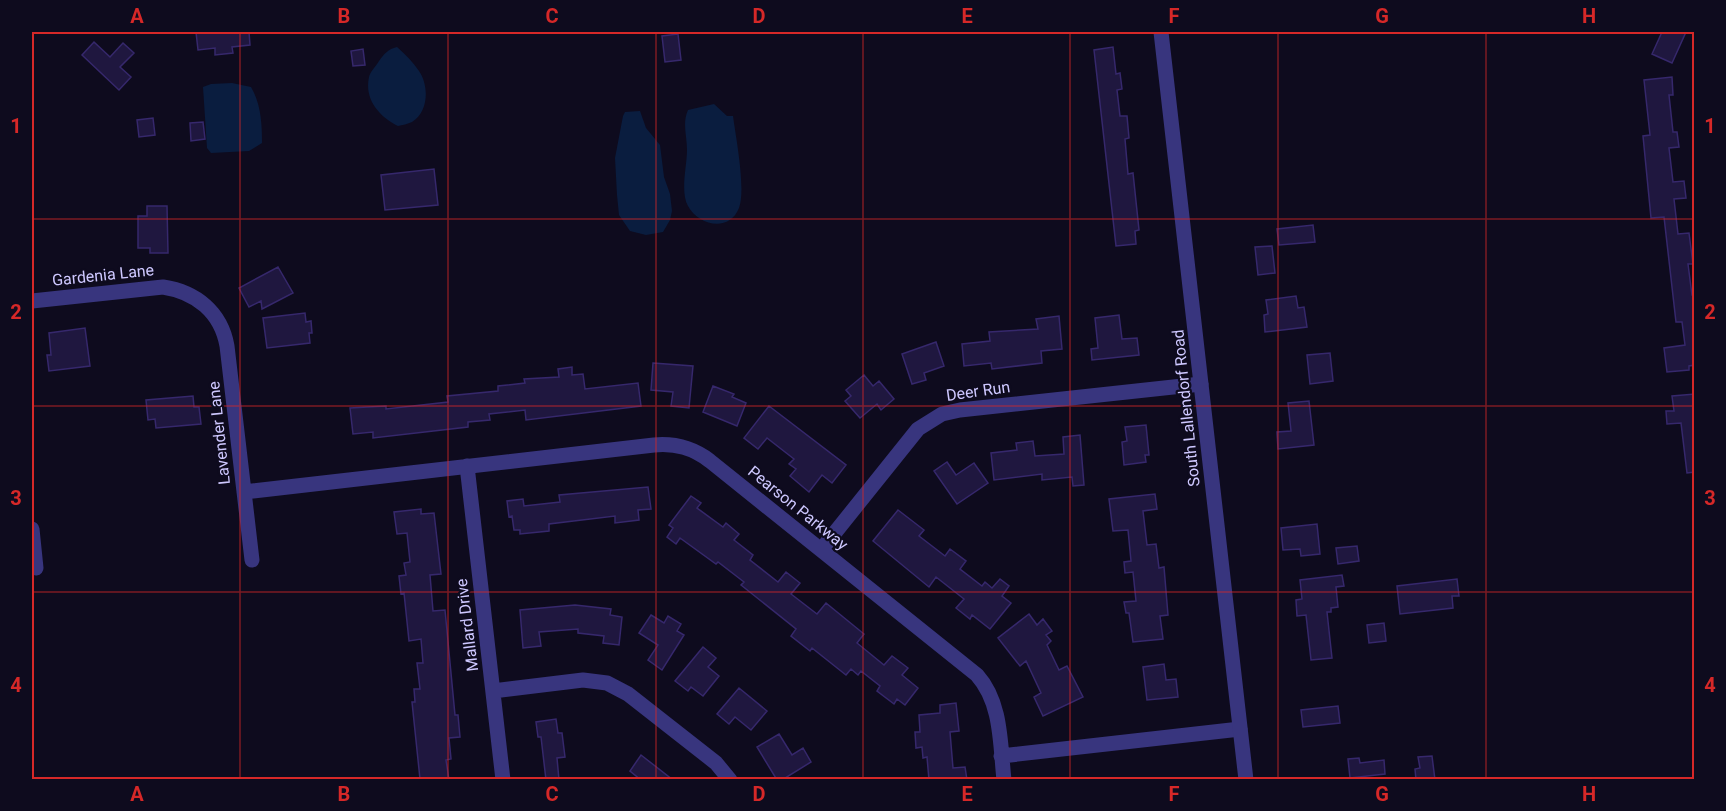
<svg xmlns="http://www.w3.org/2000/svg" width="1726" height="811" viewBox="0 0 1726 811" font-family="Roboto,sans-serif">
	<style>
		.water { fill: #0a1d3f }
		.building { fill: #1f173f; stroke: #36286c; stroke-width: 1.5 }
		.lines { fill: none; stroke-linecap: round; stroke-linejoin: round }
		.minor { stroke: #38357e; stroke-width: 15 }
		.tertiary { stroke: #38357e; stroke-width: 15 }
		.grid { fill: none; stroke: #d62828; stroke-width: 1.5; stroke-opacity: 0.55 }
		.labels { text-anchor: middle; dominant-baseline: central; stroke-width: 4.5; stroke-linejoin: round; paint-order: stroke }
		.street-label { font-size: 16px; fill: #cec8ff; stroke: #0e0b1e }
		.neatline { fill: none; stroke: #d62828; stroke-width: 2 }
		.grid-label { font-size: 20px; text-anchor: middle; font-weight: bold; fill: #d62828 }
	</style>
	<rect width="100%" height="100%" fill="#0e0b1e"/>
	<path class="water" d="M397,47c8,7 16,15 22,24 10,14 10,41 -7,51 -4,2 -10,3 -14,4 -18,-9 -34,-26 -29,-49 1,-5 7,-11 10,-16 5,-7 9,-12 18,-14z
		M232,83l19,4c10,17 11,37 11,56l-13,8 -38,2 -4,-5 -4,-61 8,-3z
		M714,104l13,12h6c3,22 13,73 6,92 -10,25 -41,17 -51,-2 -8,-14 -1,-40 -1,-56 0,-15 -5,-26 1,-40z
		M640,111l6,17 14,17 4,32 6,17 2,17 -2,9 -7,12 -17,3 -16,-4 -11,-16 -2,-20 -2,-37 8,-42 2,-4z"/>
	<path class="building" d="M196,32h53l1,13 -18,2 1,6 -18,2v-7l-17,2z
		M1662,32h24l-14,31 -20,-9z
		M678,34l3,26 -16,2 -3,-26z
		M94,42l16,15 13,-14 11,10 -14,14 11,10 -12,13 -37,-35z
		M1113,47l3,27 4,-1 2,16 -5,1 3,26h7l2,22 -4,1 3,35 5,-1 6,57 -4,1 1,13 -20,2 -22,-196z
		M363,49l2,16 -12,1 -2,-15z
		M1672,77l1,18h-4l4,37h4l2,15 -10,1 4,34 11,-1 2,17 -12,1 4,35 11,-1 4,31h-5l4,31h3v70l-6,1v4l-22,2 -3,-24 21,-3 -3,-23h-6l-12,-105 -13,1 -8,-82 7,-1 -6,-55z
		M153,118l2,17 -16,2 -2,-17z
		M203,122l2,17 -14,2 -1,-18z
		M434,169l4,36 -53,5 -4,-35z
		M147,206h20l1,47h-18v-5h-12v-32h9z
		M1313,225l2,17 -36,3 -2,-16z
		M1272,246l3,27 -17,2 -3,-28z
		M278,267l15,26 -31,16 -1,-8 -12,6 -10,-19z
		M1296,296l2,12 6,-1 3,20 -42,5 -1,-17 4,-1 -2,-14z
		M305,313l1,9 5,-1 1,12h-3l1,10 -43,5 -4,-30z
		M1119,315l3,24 15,-1 2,17 -47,5 -1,-11 7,-1 -3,-30z
		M1059,316l3,33 -21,2 1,12 -50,6 -1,-6 -27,3 -2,-22 28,-3 -1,-9 49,-3 -2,-10z
		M85,328l5,38 -41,5 -2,-16h4l-2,-22z
		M936,342l8,24 -20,7 2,7 -14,4 -10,-30z
		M1330,353l3,28 -23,3 -3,-29z
		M653,363l40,3 -4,42 -18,-2 2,-14 -22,-2z
		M572,367v8l11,-1 2,15 53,-6 3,23 -115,14 -1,-10 -36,4 1,6 -22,2v5l-95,11v-6l-20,2 -3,-26 36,-2v3l62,-7 -1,-6 51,-5v-5l27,-3 -1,-4 35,-2 -1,-8z
		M864,375l9,11 6,-5 15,18 -13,11 -4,-6 -17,14 -15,-17 6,-5 -5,-6z
		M713,386l21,8 -2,3 14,6 -9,23 -34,-14z
		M1695,394v78l-8,1 -6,-50 -14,1 -1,-13h8l-2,-15z
		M193,396l1,11h5l2,17 -45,4 -1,-9 -7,1 -2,-20z
		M1309,401l5,44 -36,4 -1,-17 14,-1 -3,-28z
		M769,406l77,59 -14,18 -10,-8 -13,17 -19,-16 6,-7 -7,-5 5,-5 -27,-21 -9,11 -14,-11z
		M1146,425l3,30h-4l1,7 -22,3 -2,-23 5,-1 -2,-14z
		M1080,435l4,50 -11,1 -1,-9 -30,3v-6l-48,6 -3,-27 26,-3 -1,-7 17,-2 2,15 29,-2 -1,-17z
		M947,462l9,13 18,-12 14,20 -31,21 -23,-33z
		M648,487l3,22 -13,1 1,10 -24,3v-7l-66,8v7l-29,3v-4h-6l-2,-14 -3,1 -2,-16 16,-2 1,7 36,-4 -1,-7z
		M1155,494l2,15 -14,2 4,34 9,-1 3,24 5,-1 4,48 -8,1 3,23 -30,3 -4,-29h-3l-2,-11 12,-1 -3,-29 -8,1 -1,-11 7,-1 -3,-31 -15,1 -4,-32z
		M691,496l10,7 -4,5 26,19 3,-4 13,11 -5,6 19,15 -3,5 28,22 8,-10 14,11 -9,11 26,20 9,-11 38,31 -7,9 27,22 8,-9 16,12 -6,7 16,13 -13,17 -8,-6 -3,5 -17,-13 3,-5 -19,-15 -3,4 -7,-6 -5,6 -34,-27 -2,3 -19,-15 5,-7 -55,-44 3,-3 -26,-20 -2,2 -36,-26 -4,6 -9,-7 6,-9 -4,-3z
		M421,509v5l13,-1 7,61 -11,1 3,36 12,-1 10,105h3l2,22 -11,1 2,21 -5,1 3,20 -29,-1 -8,-77h3l-1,-13h6l-3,-26h6l-2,-24 -12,2 -5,-48 -3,1 -2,-18 7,-1 -2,-12 6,-1 -3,-29 -10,1 -3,-22z
		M898,510l26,20 -5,6 26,20 5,-7 16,12 -6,8 22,17 3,-4 7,6 8,-9 9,7 -7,10 9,7 -21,26 -18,-14 -2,4 -14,-11 8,-9 -28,-22 -7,10 -56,-46z
		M1317,524l3,30 -19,2 -1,-7 -17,1 -2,-22z
		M1357,546l2,15 -21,3 -2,-16z
		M1342,575l2,11 -8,1 2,20 -7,1v4h-4l5,46 -21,2 -5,-45 -9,1 -1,-16 6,-1 -2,-19z
		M1457,579l2,17h-7l1,12 -53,6 -3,-28z
		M575,605l36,4 -1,6 12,2 -3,28 -16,-2 1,-7 -26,-3v-4l-39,3 2,14 -18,2 -3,-38z
		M1029,614l8,11 6,-6 9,12 -6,4 5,6 -4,4 12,25 8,-4 16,31 -40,19 -9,-19 7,-4 -15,-32 -6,5 -22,-28z
		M651,615l13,8 4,-7 13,8 -4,7 7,4 -22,35 -14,-10 10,-15 -19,-12z
		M1384,623l2,18 -17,2 -2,-18z
		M703,647l13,11 -8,9 11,9 -16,20 -12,-9 -3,4 -13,-10z
		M1164,664l2,16 10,-1 2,18 -31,3 -4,-33z
		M739,688l28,23 -16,19 -16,-13 -6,7 -12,-10z
		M956,703l3,28 -9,1 3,36 12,-1 2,13h-38l-2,-23 -4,1 -1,-11 -6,1 -1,-16h5l-1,-17 21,-2v-8z
		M1338,706l2,17 -37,4 -2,-17z
		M556,719l2,14h4l3,24 -8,1 2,22h-13l-5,-43h-3l-2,-15z
		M779,734l13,21 11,-7 8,14 -29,18h-5l-20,-33z
		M641,755l32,25h-32l-11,-9z
		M1432,756l3,24h-19l-1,-11 5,-1 -2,-11z
		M1359,758l1,5 24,-3 1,14 -35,4 -2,-19z"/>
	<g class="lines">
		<path class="minor" d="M32,301l131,-14c33,5 58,25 64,59l25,214
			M467,466l36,314
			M244,492l410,-47c22,-2 39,3 56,16l267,214c25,28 23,69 27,105
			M32,529l4,39
			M821,550l97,-121 24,-15 18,-4 241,-26
			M493,691l90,-11 24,3 21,11 88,69 14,17
			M1001,756l239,-27"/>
		<path class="tertiary" d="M1161,32l85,748"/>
	</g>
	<path class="grid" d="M240,32v748M448,32v748M656,32v748M863,32v748M1070,32v748M1278,32v748M1486,32v748M32,219h1662M32,406h1662M32,592h1662"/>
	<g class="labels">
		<g class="street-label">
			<text transform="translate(103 275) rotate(-6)">Gardenia Lane</text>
			<text transform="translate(978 391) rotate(-8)">Deer Run</text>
			<text transform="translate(1186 408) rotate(-96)">South Lallendorf Road</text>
			<text transform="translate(219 433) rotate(-96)">Lavender Lane</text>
			<text transform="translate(798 508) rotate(39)">Pearson Parkway</text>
			<text transform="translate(467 625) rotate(-97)">Mallard Drive</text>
		</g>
	</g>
	<rect width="1726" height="811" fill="none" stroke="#0e0b1e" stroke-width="66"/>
	<rect x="33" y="33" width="1660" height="745" class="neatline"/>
	<g class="grid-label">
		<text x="137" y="23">A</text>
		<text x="344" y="23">B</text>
		<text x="552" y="23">C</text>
		<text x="759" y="23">D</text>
		<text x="967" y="23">E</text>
		<text x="1174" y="23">F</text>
		<text x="1382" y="23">G</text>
		<text x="1589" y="23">H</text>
		<text x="16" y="133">1</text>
		<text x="1710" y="133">1</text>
		<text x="16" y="319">2</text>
		<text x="1710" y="319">2</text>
		<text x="16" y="505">3</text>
		<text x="1710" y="505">3</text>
		<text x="16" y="692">4</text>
		<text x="1710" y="692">4</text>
		<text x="137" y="801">A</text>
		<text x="344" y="801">B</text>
		<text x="552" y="801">C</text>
		<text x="759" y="801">D</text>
		<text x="967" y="801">E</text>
		<text x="1174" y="801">F</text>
		<text x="1382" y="801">G</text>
		<text x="1589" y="801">H</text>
	</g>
</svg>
